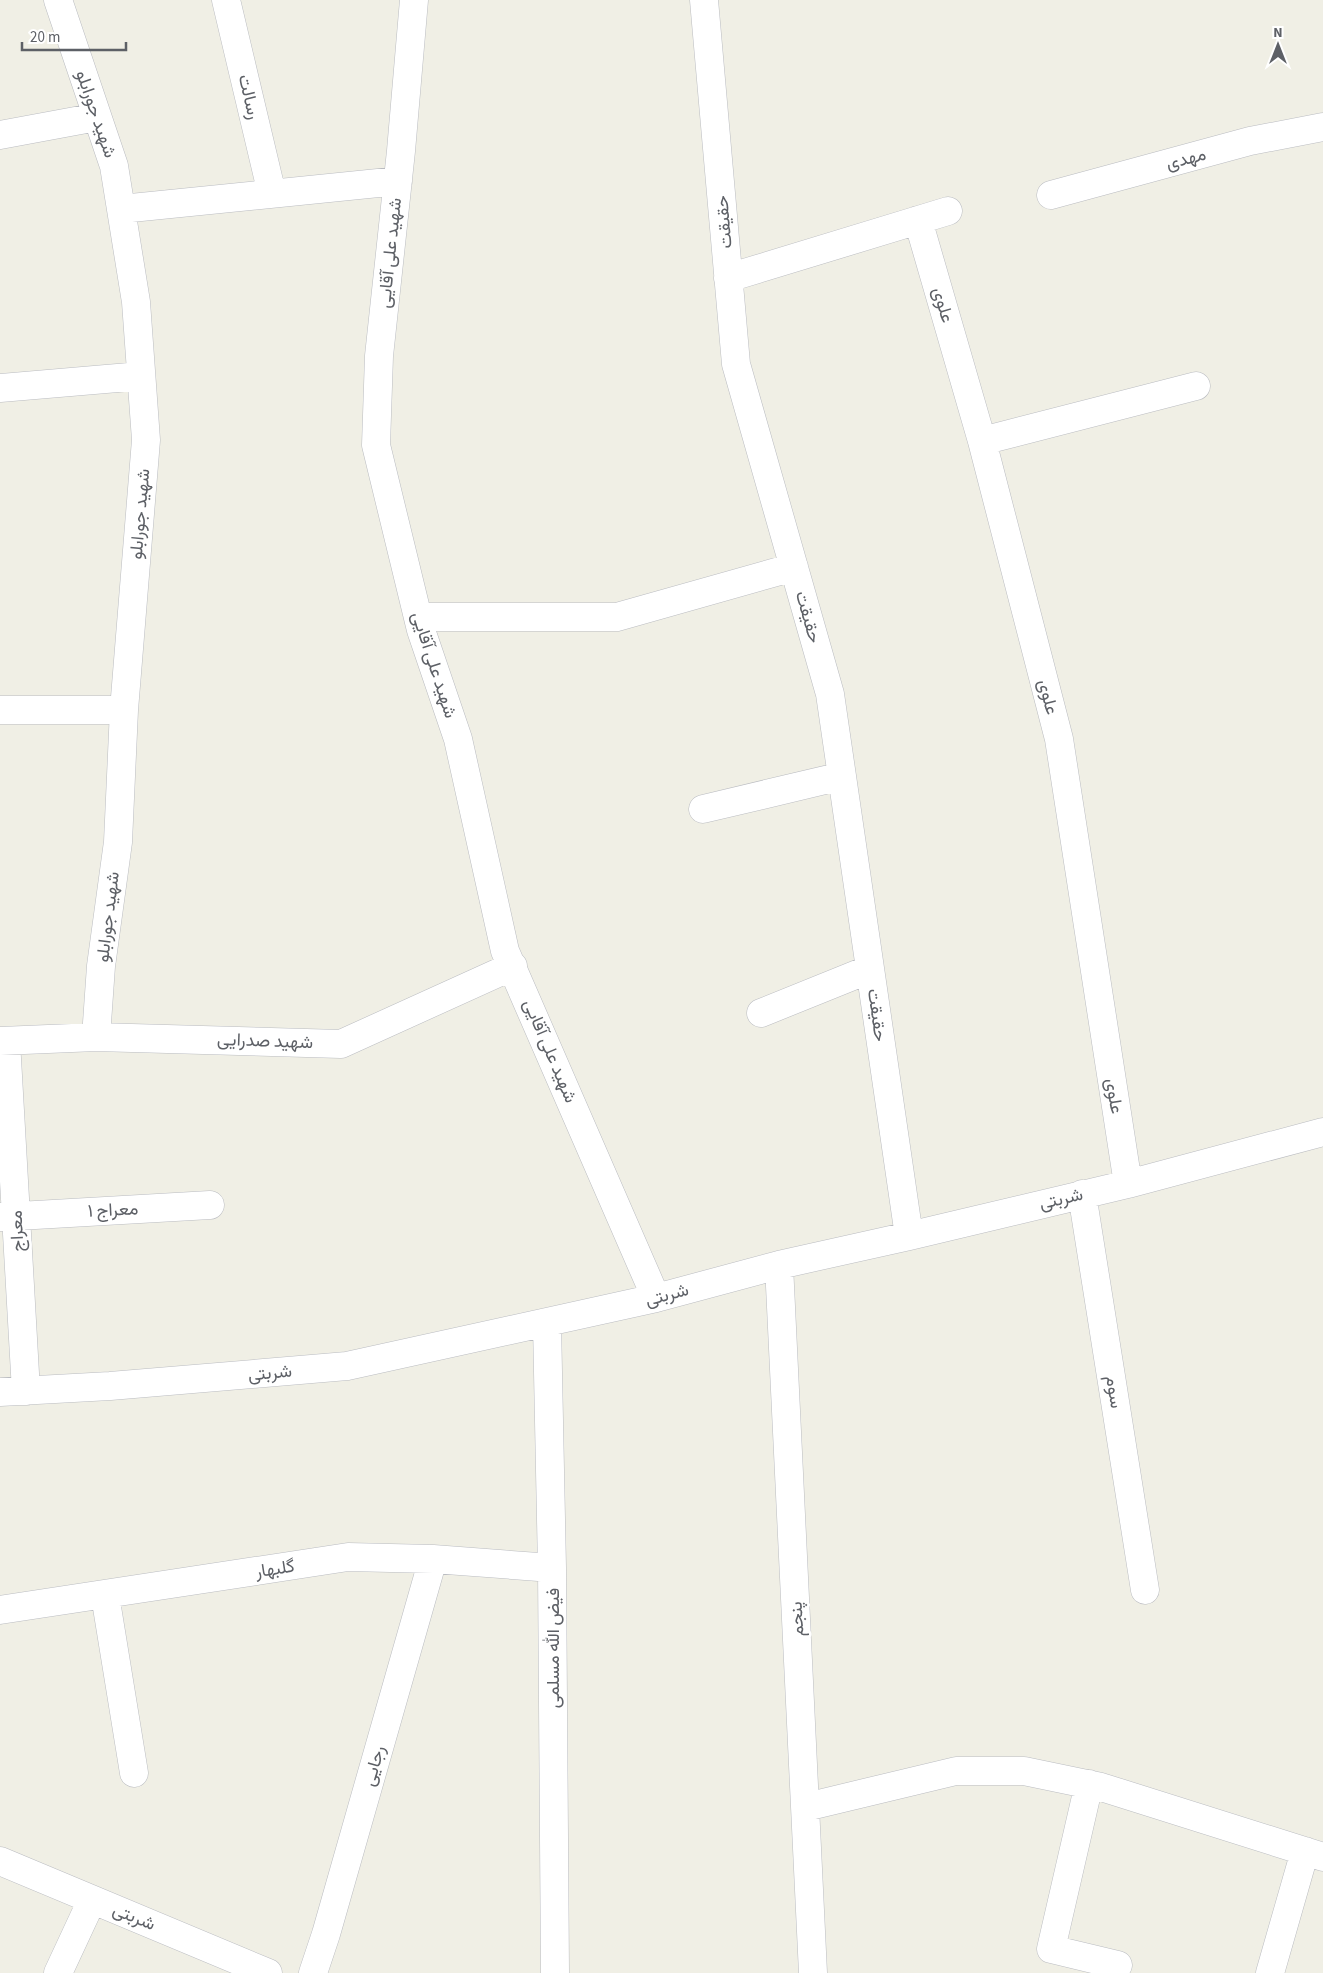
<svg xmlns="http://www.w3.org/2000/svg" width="1323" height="1973" viewBox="0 0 1323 1973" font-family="'Source Sans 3',Vazirmatn,sans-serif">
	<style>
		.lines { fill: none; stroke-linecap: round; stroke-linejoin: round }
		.minor-casing { stroke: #babcc1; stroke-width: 29 }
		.minor { stroke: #fff; stroke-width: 28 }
		.labels { text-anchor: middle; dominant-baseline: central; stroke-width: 5; stroke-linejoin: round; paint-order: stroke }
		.street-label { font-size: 18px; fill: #5d6066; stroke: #fff }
	</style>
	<rect width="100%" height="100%" fill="#f0efe5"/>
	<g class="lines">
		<defs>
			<path id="minor" d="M58,0l56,166 22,136 10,138 -22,270 -6,132 -17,124 -5,71
				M226,0l46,194
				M414,0l-13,151 -22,205 -3,89 45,185 37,109 47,212 151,347
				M704,0l32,364 94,330 79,542
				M0,135l97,-18
				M1051,195l199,-54 73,-14
				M121,209l277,-28
				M918,220l64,221 77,298 69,445
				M728,278l220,-67
				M0,388l141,-12
				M982,441l214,-55
				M418,617h199l177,-50
				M0,710h124
				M703,809l139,-33
				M761,1013l109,-44
				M0,1041l96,-4 245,7 172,-78
				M6,1041l20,350
				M1082,1194l63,396
				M0,1217l210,-12
				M779,1265l34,708
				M547,1323l5,245 3,405
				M0,1392l110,-6 237,-20 309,-68 123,-33 130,-29 219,-52 195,-52
				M105,1595l29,178
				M0,1610l348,-53 85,2 119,9
				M1089,1784l-38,165 67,16
				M806,1807l150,-36h68l77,16 222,70
				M0,1861l268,112
				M58,1973l34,-73
				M313,1973l13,-39 107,-375
				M1270,1973l35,-122"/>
		</defs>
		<use href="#minor" class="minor-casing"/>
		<use href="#minor" class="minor"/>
	</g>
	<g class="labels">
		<g class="street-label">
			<text transform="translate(249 97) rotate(77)">رسالت</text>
			<text transform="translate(96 114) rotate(71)">شهید جورابلو</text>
			<text transform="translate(1186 159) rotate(-15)">مهدی</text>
			<text transform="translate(724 222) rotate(-95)">حقیقت</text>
			<text transform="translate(390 253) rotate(-84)">شهید علی آقایی</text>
			<text transform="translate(943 305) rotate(74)">علوی</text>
			<text transform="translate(140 514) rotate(-85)">شهید جورابلو</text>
			<text transform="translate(808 617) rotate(74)">حقیقت</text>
			<text transform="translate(434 665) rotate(72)">شهید علی آقایی</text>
			<text transform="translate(1048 697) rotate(76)">علوی</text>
			<text transform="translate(108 917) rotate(-83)">شهید جورابلو</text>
			<text transform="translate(877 1015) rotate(82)">حقیقت</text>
			<text transform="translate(265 1041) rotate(2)">شهید صدرایی</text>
			<text transform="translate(550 1051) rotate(67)">شهید علی آقایی</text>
			<text transform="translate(1114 1096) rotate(81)">علوی</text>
			<text transform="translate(1061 1199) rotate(-13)">شربتی</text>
			<text transform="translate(113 1210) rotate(-3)">معراج ۱</text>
			<text transform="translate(17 1231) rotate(-93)">معراج</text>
			<text transform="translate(667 1295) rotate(-15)">شربتی</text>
			<text transform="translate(270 1373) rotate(-5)">شربتی</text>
			<text transform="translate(1114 1392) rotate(81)">سوم</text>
			<text transform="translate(275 1569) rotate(-9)">گلبهار</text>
			<text transform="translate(797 1619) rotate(-93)">پنجم</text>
			<text transform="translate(553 1648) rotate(-90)">فیض الله مسلمی</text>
			<text transform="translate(374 1766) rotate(-74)">رجایی</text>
			<text transform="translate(134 1917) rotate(22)">شربتی</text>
		</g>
	</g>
	<g transform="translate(1278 45)" stroke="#ffffff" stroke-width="4" paint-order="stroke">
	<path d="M0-4L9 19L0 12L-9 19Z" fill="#5d6066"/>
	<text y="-8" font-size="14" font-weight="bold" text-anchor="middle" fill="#5d6066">N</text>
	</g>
	<path d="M22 42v8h104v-8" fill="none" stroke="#5d6066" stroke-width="2.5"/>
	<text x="30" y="42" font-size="15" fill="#5d6066" stroke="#ffffff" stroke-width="4" paint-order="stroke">20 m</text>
</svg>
